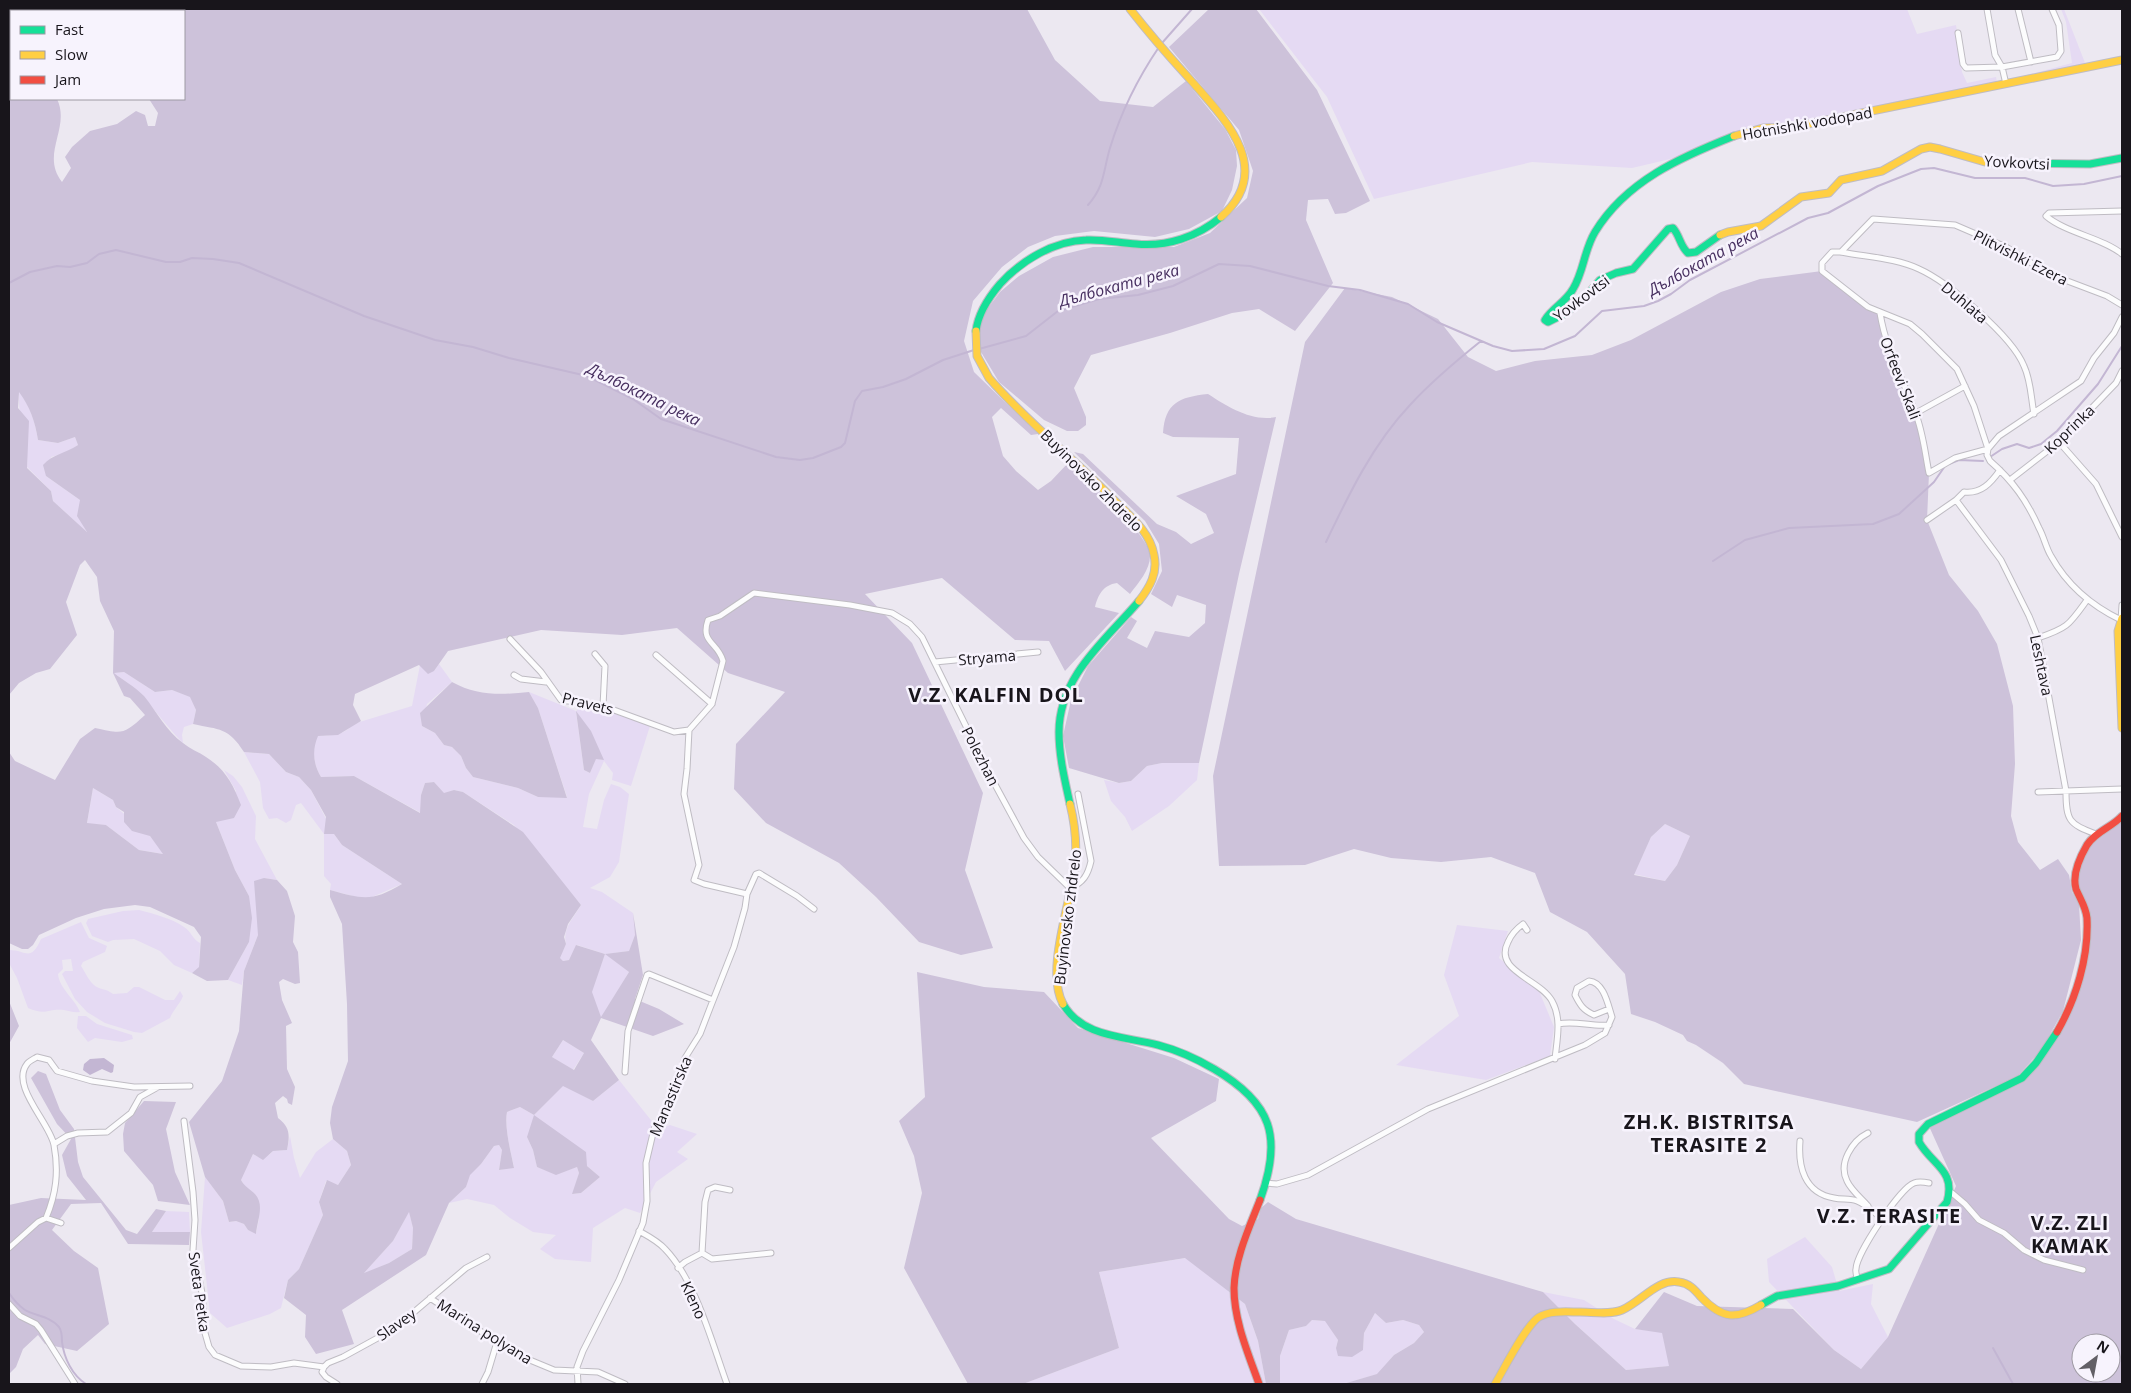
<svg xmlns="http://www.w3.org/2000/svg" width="2131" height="1393" viewBox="0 0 2131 1393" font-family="'Open Sans',sans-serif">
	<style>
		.green { fill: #e5daf3; fill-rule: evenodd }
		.forest { fill: #cdc2da; fill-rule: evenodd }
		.water { fill: #c3b6d3 }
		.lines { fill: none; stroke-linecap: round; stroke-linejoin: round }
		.stream { stroke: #c3b6d3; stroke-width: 2 }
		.street-casing { stroke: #bfbcc3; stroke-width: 7 }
		.fast-casing { stroke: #bfbcc3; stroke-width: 9 }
		.slow-casing { stroke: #bfbcc3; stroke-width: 9 }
		.jam-casing { stroke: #bfbcc3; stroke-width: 9 }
		.street { stroke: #fcfcfd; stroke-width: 5 }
		.fast { stroke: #16e098; stroke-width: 7 }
		.slow { stroke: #ffcf43; stroke-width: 7 }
		.jam { stroke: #f24e42; stroke-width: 7 }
		.labels { text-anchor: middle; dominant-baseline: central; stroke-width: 5; stroke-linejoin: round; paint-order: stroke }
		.street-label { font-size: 15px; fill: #18151b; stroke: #f7f3fd }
		.water-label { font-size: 16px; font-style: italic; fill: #462e5f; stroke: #f7f3fd }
		.district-label { font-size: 20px; font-weight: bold; letter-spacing: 1px; fill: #18151b; stroke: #f7f3fd }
	</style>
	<rect width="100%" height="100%" fill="#ece8f1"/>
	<path class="green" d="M1259,9h648l10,25 39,-9 6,47 5,11 29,-6 1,6 75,-20 -6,-41 -5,-13h3l23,59 -294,59 -22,-1 -88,30 -51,12 -100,-6 -158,37 -47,-102z
		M19,391c11,15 16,30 19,49l20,3 17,-6 3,8 -10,7 -17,5 -5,19 34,24 9,34 -36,-33 -2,-10 -24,-24c2,-26 -10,-50 -8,-76z
		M439,664l13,18 -25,22 -5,22 13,7 9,12 8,2 9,9 5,12 7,9 45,11 20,9h29l-29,-89 -9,-16 47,19 5,-4c23,2 47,11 69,19l-19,60 -19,-6 1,-7 -9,-12 -15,33 -6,33 14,2 7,-29 7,-16 9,3 9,7 -10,68 -9,15 -20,11 12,4 31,21 2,22 -6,16 -23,3 23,18 -28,46 -10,-26 14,-38 -28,-9 -8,15 -6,1 -4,-3 7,-14c-4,-16 8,-26 15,-39l-67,-80 -51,-33 -9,-2 -10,4 -10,-12 -9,1 -4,12v18l-67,-37 -33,1c-8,-13 -9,-27 -4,-41 14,-1 27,0 36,-12l59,-18 8,-41 14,6zM576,712l27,48 -7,-2 -6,15 -6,-3z
		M124,672l31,20 17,-2 19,7 5,13 -3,14 -9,3 -2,8 1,8c-24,-24 -40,-53 -70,-70z
		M244,752l25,2 17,18 13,5 12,13 23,44 8,11 60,39 -32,14h-10l-30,-8 1,-6 -7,-8v-42l-23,-31 -5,2 -5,15 -5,3 -9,-5 -8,1 -6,-11 -3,-26z
		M1162,763h37l-2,17 -28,26 -37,25 -7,-14 -14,-16 -7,-21 15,3 12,-2 16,-15z
		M224,770l9,6 9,11 14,29 -1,23 22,41 -13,-2 -6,34v23l-14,36 -2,14 -14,-5 21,-38v-46l-14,-26 -19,-48 20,-31z
		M93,788l20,12 3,7 34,29 14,18 -25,-4 -33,-25 -19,-1z
		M1665,824l25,12 -13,29 -12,16 -31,-7 17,-37z
		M139,910c15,4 32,8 45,17 7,4 9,13 16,16l-1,25 -7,5 -18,-8 -14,-14 -26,-12 -21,1 -5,2 -16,-6 -6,-13 2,-4 35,-8z
		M81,922l8,16 18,8 -2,6 -22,10 -2,4c5,7 9,19 18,22 6,2 9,2 14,6l14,-1 7,-6h5l26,13h9l6,-9 3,5c-3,8 -10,14 -13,22l-28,15 -8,-1 -29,-9 -18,-11 -12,-13 -13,-25 3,-3h8l-2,-12 -9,1 1,9 -5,5c1,14 17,25 22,38 -6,1 -10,-1 -16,-2 -16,-2 -18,6 -36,-2l-11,-30 -8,-15v-13c18,0 21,13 32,-11z
		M1457,925l51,6 -9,27 40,33 15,36 -4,29 -64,24 -90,-15 63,-49 -15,-41z
		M78,1016h8l11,8 35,11 1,4 -11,3 -27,-4 -7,4 -11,-14z
		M563,1040l21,13 -11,17 -21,-13z
		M619,1080l39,49 12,-4 27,9 -20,18 11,7 -32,23 -16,31 -15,-5 -32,20 -2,34 -36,-3 -15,-10 16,-14 -23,-3 -23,-14 -16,-13 -27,-6 -18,4 17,-16 3,-12 12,-11 13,-18 5,-1 3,5 -3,20 15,-3c-3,-14 -10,-41 -7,-55l13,-5 14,8 29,-30 30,16zM527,1137l60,29 13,11 -19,16 -8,1 6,-21 -2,-6 -21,7 -19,-7 -4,-17z
		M290,1136l4,22 6,20 16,-26 17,-13 14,12 4,14 -13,20 -12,-4 -7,21 4,13 -24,54 -11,11 -7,28 -11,6 -43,14 -17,-15 -9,-81 4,-55 18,24 6,21 7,-1 8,3 4,6 8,3 3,-14 -4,-25 -8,-5 -6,-9c2,-10 9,-17 12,-26l5,3 11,-2 4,-4 14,-1z
		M166,1211l23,1 1,20h-38z
		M409,1211l4,17 -1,21 -23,14 -26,11 30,-33z
		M1805,1237l27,30 7,24 34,-7 -2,20 17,33 -27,32 -27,-19 -65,-68 -2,-23z
		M1186,1258l59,46 13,37 8,43h-243l96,-36 -20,-76z
		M1543,1292l41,8 30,19 21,10 27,3 8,34 -44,4 -51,-46z
		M1375,1313l11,10 17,-3 16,5 5,7 -10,11 -20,12 -16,19 -35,10h-63v-28l9,-26 17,-4 6,-6 14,1 12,19 -2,8 27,2 1,-17z"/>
	<path class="forest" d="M9,9h1018l28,51 45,41 53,6 33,-26 39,48 11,21 1,16 -5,24 -10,21 -33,18 -34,8 -61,-6 -39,5 -27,11 -26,20 -29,34 -9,40 10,31 64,62 -7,1 -30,-27 -9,9 11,39 13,15 22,19 13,-9 18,-19c17,17 78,71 81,92 1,15 -11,28 -20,40l-13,-11c-14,2 -19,12 -22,24l24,6 -54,58 -16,-30 -34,-1 -73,-62 -77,16 47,49 71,150 -18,77 28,78 -32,7 -42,-13 -43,-45 -37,-34 -73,-40 -32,-34 2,-45 49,-52 -57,-19 -51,-45 -55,7 -81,-5 -93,21 -14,20 -6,3 -9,-9 -64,29 -2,11 8,16 -23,14 -20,1c-6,14 -5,28 3,41l33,-1 66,37 1,-18 4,-12 9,-1 10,11 10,-3 9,2 60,40 58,73 -13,19 -4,13 2,7 -6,14 3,3 6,-1 7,-15 29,9 24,-3 6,-16 -2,-22 10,62 -8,24 24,10 25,15 -31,12 -52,-18 -10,22 28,40 -26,21 -30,-15 -29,29 52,37 1,14 13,11 -19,16 -9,1 7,-21 -2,-6 -21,8 -19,-8 -4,-17 -6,-13 7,-22 -14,-8 -13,5c-3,14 4,41 7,56l-15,2 3,-20 -3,-5 -5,1 -13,18 -11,11 -4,12 -17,16 -23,52 -84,55 12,34 -38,10 -11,-17 1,-22 -22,-17 4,-18 11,-11 24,-54 -4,-13 8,-22 11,5 13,-20 -4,-14 -14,-12 -3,-16 2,-16 16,-46 -1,-57 -5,-80 -12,-27v-7c33,9 42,12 72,-6l-60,-39 -8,-11h-10l2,-17 -15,-27 -12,-13 -13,-5 -17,-18 -25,-2c-16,-25 -24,-22 -51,-28l3,-14 -6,-13 -18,-7 -17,2 -31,-20 -10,1c9,7 21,14 30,23 13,16 22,35 39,47 7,6 16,9 23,14 19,12 27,27 35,48l-7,13 -18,4 19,48 14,26 3,22 -3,24 -21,38 -21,1 -15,-8 7,-6 2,-30 -7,-10 -44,-20 -15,-2 -31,4 -28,9 -37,17 -6,10 -5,4h-6l-13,-6v-191l6,9 40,19 25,-41 15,-11c28,6 28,7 50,-13l-15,-17 -6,-2 -11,-23 1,-42 -14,-30 -3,-24 -12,-17 -5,5 -14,37 11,33 -27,34 -14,4 -17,10 -10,12zM11,11h173v88h-35l9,14 -3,13h-7l-3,-11 -9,-4 -19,13 -27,7 -18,16 -7,10 6,11 -9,14c-22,-28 9,-54 -5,-83h-46zM19,392c11,15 16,29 19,48l20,3 17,-6 3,8c-12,8 -25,9 -35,20l3,11 34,24 -3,16 10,16 -34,-31 -2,-10 -24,-23 2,-47 -11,-13zM93,788l20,12 3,7 8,5v10l8,9 18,5 13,18 -24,-4 -33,-25 -19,-2zM605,954l24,18 -28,45 -9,-25zM563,1040l21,13 -10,17 -22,-13zM409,1212l4,16 -1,21 -23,14 -25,10 29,-32z
		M1209,9h47l61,81 53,111 -24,12 -11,1 -7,-15 -20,1 -2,20 27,63 -38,48 -36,-22 -27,4 -62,20 -79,22 -17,33 12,29v8l-8,6h-11l-23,-11 -45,-38 -18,-30 -4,-19 8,-21 15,-20 19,-16 34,-19 40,-10h81l36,-14 37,-35 6,-27 -14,-41 -70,-83z
		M1822,271l58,42 3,20 33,80 13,60 -2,47 22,55 29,36 19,33 16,62 2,58 -4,52 7,26 22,28 18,-11 11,16 3,17 7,12 2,36 -18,71 -21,38 -24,27 -101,46 -173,-38 -21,-21 -27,-18 -9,-4 -4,-6 -28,-13 -24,-8 -6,-40 -38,-42 -37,-20 -15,-39 -44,-16 -50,5 -50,-4 -37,-9 -49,16 -86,1 -6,-90 92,-434 40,-54 47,9 46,22 30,38 28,14 39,-10 57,-6 39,-15 90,-48 39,-13zM1665,824l25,12 -13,29 -12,16 -31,-6 17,-38z
		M1208,394c20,13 44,28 68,23l-37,157 -40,189h-37l-15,3 -16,15 -12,2 -50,-15 -6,-32 8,-36 17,-34 43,-49 6,4 -10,17 20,10 8,-17 34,6 16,-14 1,-18 -29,-10 -5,12 -21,-13 11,-23 -3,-27 -14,-23 -71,-69 9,2 74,70 19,8 15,12 23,-11 -8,-19 -30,-18 60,-22 3,-36 -66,-1 -10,-4c2,-30 16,-36 45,-39z
		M452,682c25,14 49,13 77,10l9,16 29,90 -29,-1 -20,-9 -45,-11 -7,-9 -5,-12 -9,-9 -8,-2 -9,-12 -13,-7 -2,-13z
		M576,711l15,20 13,29 -8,-1 -6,14 -6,-3z
		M2122,818v566h-804h25l34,-10 17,-19 20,-12 10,-11 -5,-7 -16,-5 -17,3 -11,-10 -11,20 -1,17 -11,7 -14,-1 -2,-8 2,-8 -13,-19 -13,-1 -6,6 -17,4 -9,26v28h-14l-8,-43 -13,-37 -60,-46 -86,14 20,76 -96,36h-55l-64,-116 18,-75 -8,-37 -15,-35 26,-24 -8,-125 67,15 60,5 34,36 96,30 45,21 -3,22 -65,37 78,81 13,7 16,-7 3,-11 7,-6 28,17 247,73 32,32 51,46 43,-4 -7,-33 -27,-4 29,-37 33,14 96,3 41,41 27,19 27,-32 68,-151 -28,-62 85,-41 41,-43 28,-70 4,-60 -10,-18 1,-22 19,-36zM2081,1343h30v30h-30z
		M264,878l13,2 10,11 8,25 -2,26 5,10 2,31 -5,1 -12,-5 -4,3 3,18 10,23 -6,3 1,43 8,18 -3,18 -4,-2 -1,-4 -4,-3 -8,7 3,15c12,9 12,17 9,32l-14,1 -10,9 -10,-6 -12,26c4,7 9,9 14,14 10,11 2,27 1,40l-8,-4 -4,-6 -8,-3 -7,1 -6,-21 -18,-24 -16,-55 33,-41 17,-50 5,-60 14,-36 -4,-54z
		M9,1001l10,25 -10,18z
		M38,1071l8,3 14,36 14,19 4,33 5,15 43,53 11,4 19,-25 10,2 -14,21h38l-1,13 -61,-1 -27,-41 -30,1 -19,26 22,21 24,17 11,56 -32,27 -32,-7 -7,-9 -15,14 -7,18 -7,7v-169l32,-7 45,2 -19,-24 -5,-21 9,-16 -14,-15 -26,-46z
		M144,1101l32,1 -10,27 9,43 15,33 -32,-4 -5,-16 -29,-34 -1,-17 2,-11z"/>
	<path class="water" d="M104,1058l10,7 -1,7 -2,1 -9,-4 -12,6 -7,-5 1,-6 6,-5z"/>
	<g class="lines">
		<path class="stream" d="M1162,43l30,-34
			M1088,205c17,-19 15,-34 22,-57 11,-36 28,-70 49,-101
			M9,283l21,-11 27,-6 13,1 17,-4 12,-9 17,-4 50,12h14l12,-4 21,1 26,4 125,53 71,24 38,7 36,11 78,18 46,23 28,20 115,38 24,3 13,-2 28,-11 4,-4 10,-42 7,-10 21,-4 23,-8 37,-19 31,-10
			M979,349l47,-13 32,-25 41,-12 39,-4 35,-9 46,-22 31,2 78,20 32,4 48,14 29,18 56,24 19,5 32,-2 31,-13 27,-25 42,-5 14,-5 13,-7 19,-14 118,-62 20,-5 50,-27 43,-17 13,-1 41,10h50l28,8 31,-2 38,-8
			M1990,457l12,-8 15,-5 12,4 12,-4 16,-13 41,-47 24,-38
			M1949,464l10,-4 24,1
			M1326,542c23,-48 47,-98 84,-137 22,-24 46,-44 71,-64
			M1713,561l32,-21 44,-12 84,-4 26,-10 35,-32 11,-16
			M9,1293c4,6 9,12 16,17 10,6 25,6 34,17 3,4 3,10 3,15 2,16 10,33 24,42
			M1993,1348l20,36"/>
		<defs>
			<path id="street" d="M1987,9l8,46 7,12 4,17
				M2018,9l13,53
				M1958,33l5,31 3,4 36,-1 55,-10 4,-6 -2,-26 -7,-16
				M2122,211l-73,2 -3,3c20,17 57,22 76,38
				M1841,252l32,-33 82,6 51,22 43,27 58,22 15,9
				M1880,313c6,37 22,64 35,99 8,19 10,41 14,61l26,-15 33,-9 11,-13 82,-55 13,-23 20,-25 8,-16
				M1916,413l49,-27
				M2034,414c-3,-16 -3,-33 -10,-48 -12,-30 -76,-84 -105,-97 -23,-11 -53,-12 -78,-17h-9l-10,11v8l46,36 42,17 12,10 35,35 17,37 14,43 -1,6 3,6c23,20 37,40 49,67 5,9 7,20 12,28 16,29 41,50 70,64l1,-15
				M2059,442l37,42 26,53
				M2010,480l49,-38 57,-59 6,-12
				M1956,500l45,60 28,56 9,22 28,153c0,30 3,33 30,43
				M1927,520l29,-20 8,-8c17,2 27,-9 36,-22
				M2038,638c30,-10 31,-13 49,-38
				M510,639l31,33 20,28 42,6 71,26 15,-2
				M595,654l10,12 -2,40
				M656,655l56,49
				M935,662l103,-10
				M514,675l7,4 25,3
				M2038,792l84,-3
				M747,894l-43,-10 -10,-4 5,-15 -15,-71 3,-25 2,-39 23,-26 11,-43c-5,-19 -23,-18 -15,-41l12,-4 34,-23 96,12 42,8 18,11 12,13 70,142 32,59 14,19 32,31c13,-5 18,-13 21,-27l-13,-67
				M1527,930l-4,-6c-7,5 -12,11 -15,18 -15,29 32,37 44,59 10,18 5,38 3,58
				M1558,1024c17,-4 33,3 51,1
				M625,1072l3,-41 19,-56 2,-1 64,26
				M184,1121l9,71 2,28 -2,30 9,43 3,40 4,14 6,8 26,11 30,1 23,-4 30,4
				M1868,1133c-16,8 -30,30 -21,48 4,9 14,17 21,25
				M1800,1141c-2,25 4,52 34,57 8,2 15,0 23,3 10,4 17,11 25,18
				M54,1144l13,-8 11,-3 29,-1 24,-19 9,-16 18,-10
				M1265,1183l12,1 31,-9 120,-66 157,-64 20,-12 7,-16c-4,-12 -8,-35 -23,-36l-12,7 -2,7c5,10 8,15 19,20l15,-6
				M1952,1193l13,11 14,16 25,13 20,17 20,10 39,10
				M46,1218c10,-24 13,-46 8,-73 -4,-22 -44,-59 -27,-81 2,-3 7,-5 10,-7l12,3 8,11 35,10 42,6 56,-1
				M639,1231c9,5 19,10 26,18 31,32 47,94 62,135
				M9,1248l29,-26 8,-4 15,5
				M702,1253l3,-51 3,-12 7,-3 15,3
				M702,1253l10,6 59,-6
				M678,1268l7,-6 17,-9
				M1858,1280c-1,-3 -3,-8 -2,-11 0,-15 44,-81 58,-86 5,-2 10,-1 15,0
				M430,1298l67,44 28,16 29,12 44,2 27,12
				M9,1304l11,12 16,8 5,6 34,54
				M324,1367l4,-4 15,-6 51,-28 72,-61 21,-11
				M324,1367l-2,5 4,5 11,7
				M482,1384l6,-12 9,-30
				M578,1384l-1,-17 6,-16 36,-71 24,-57 4,-22 -1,-38 8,-34 9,-15 22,-56 15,-24 10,-26 24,-61 11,-39 2,-14 9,-20 3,-1 38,23 17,13"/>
			<path id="fast" d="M2021,163l69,1 32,-6
				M1720,235l-24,17 -8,1c-8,-7 -8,-17 -15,-25l-5,1 -35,40 -17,4 -16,7 -12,14 -22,19 -18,9 -3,-2c7,-12 21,-18 28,-31 11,-18 11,-39 22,-57 31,-51 86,-75 139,-96
				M976,331c2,-18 13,-34 24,-47 22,-24 54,-43 86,-44 17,-1 33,3 50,4 31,3 61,-7 85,-27
				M1070,804c-5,-23 -11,-47 -11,-72 0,-56 47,-92 80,-131
				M1063,1004c20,34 61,32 95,41 19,5 39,14 56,24 58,34 69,68 46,131
				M1761,1305l16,-9 61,-10 51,-17 58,-67c9,-32 -14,-36 -28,-60v-8l9,-10 94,-46 14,-15 21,-31"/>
			<path id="slow" d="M1130,9c18,23 37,45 57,67 35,40 90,92 34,141
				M1734,136l29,-8 30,-1 329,-67
				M1720,235l8,-3 33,-6 40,-29 28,-4 12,-13 41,-9 39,-22 9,-2 10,2 45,13 36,1
				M976,331l1,25 12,22c36,42 81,77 120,117 17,18 41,35 45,60 4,18 -4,32 -15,46
				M2122,618l-4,13 4,97
				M1063,1004c-18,-33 8,-102 12,-139 2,-20 0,-41 -5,-61
				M1495,1384c9,-15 31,-59 44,-67 11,-7 29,-5 41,-5 13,0 30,3 42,-2 19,-8 36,-32 57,-28 10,1 16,8 22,15 21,22 35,23 60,8"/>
			<path id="jam" d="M2057,1032c19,-33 32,-75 30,-114 -1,-11 -7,-19 -11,-29 -4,-14 4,-32 11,-44 9,-14 24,-17 35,-29
				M1259,1384c-11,-31 -25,-63 -25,-96 1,-30 15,-60 26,-88"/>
		</defs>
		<use href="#street" class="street-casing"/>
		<use href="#fast" class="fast-casing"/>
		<use href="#slow" class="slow-casing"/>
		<use href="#jam" class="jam-casing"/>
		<use href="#street" class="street"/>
		<use href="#fast" class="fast"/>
		<use href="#slow" class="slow"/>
		<use href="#jam" class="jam"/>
	</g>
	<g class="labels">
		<g class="street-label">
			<text transform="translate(1807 123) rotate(-10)">Hotnishki vodopad</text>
			<text transform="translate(2017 162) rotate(3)">Yovkovtsi</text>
			<text transform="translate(2021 257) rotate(27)">Plitvishki Ezera</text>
			<text transform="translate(1581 298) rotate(-37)">Yovkovtsi</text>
			<text transform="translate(1965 302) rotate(40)">Duhlata</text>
			<text transform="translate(1901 378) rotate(69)">Orfeevi Skali</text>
			<text transform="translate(2069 429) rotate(-44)">Koprinka</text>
			<text transform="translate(1092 480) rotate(45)">Buyinovsko zhdrelo</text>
			<text transform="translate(987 657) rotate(-5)">Stryama</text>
			<text transform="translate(2042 665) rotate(78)">Leshtava</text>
			<text transform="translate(588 703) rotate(14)">Pravets</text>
			<text transform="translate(981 756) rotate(63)">Polezhan</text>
			<text transform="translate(1067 917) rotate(-83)">Buyinovsko zhdrelo</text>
			<text transform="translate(670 1096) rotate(-67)">Manastirska</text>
			<text transform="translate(200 1292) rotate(82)">Sveta Petka</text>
			<text transform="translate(694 1300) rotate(65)">Kleno</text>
			<text transform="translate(396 1324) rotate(-35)">Slavey</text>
			<text transform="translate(485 1331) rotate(32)">Marina polyana</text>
		</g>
		<g class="water-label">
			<text transform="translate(1703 261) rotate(-29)">Дълбоката река</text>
			<text transform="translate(1119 285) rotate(-15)">Дълбоката река</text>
			<text transform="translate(644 394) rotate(26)">Дълбоката река</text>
		</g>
		<g class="district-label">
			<text x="996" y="694">V.Z. KALFIN DOL</text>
			<text x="1709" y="1121">ZH.K. BISTRITSA<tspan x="1709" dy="23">TERASITE 2</tspan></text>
			<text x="1889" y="1215">V.Z. TERASITE</text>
			<text x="2070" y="1222">V.Z. ZLI<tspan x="2070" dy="23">KAMAK</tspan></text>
		</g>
	</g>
	<rect width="2131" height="1393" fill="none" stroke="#18151b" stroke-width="20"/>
	<rect x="10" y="10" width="175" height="90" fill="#f7f3fd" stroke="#9e9aa3"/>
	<rect x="20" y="26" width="25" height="8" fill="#16e098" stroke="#9e9aa3"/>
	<text x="55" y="35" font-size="15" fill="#18151b">Fast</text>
	<rect x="20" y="51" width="25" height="8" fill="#ffcf43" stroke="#9e9aa3"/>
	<text x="55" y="60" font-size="15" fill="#18151b">Slow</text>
	<rect x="20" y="76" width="25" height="8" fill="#f24e42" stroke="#9e9aa3"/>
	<text x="55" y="85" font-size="15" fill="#18151b">Jam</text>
	<g transform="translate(2096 1358) rotate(32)"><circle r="24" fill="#f7f3fd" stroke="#9e9aa3"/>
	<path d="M0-4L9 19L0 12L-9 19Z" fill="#625f66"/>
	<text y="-8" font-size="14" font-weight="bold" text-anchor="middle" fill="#18151b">N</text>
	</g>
</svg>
